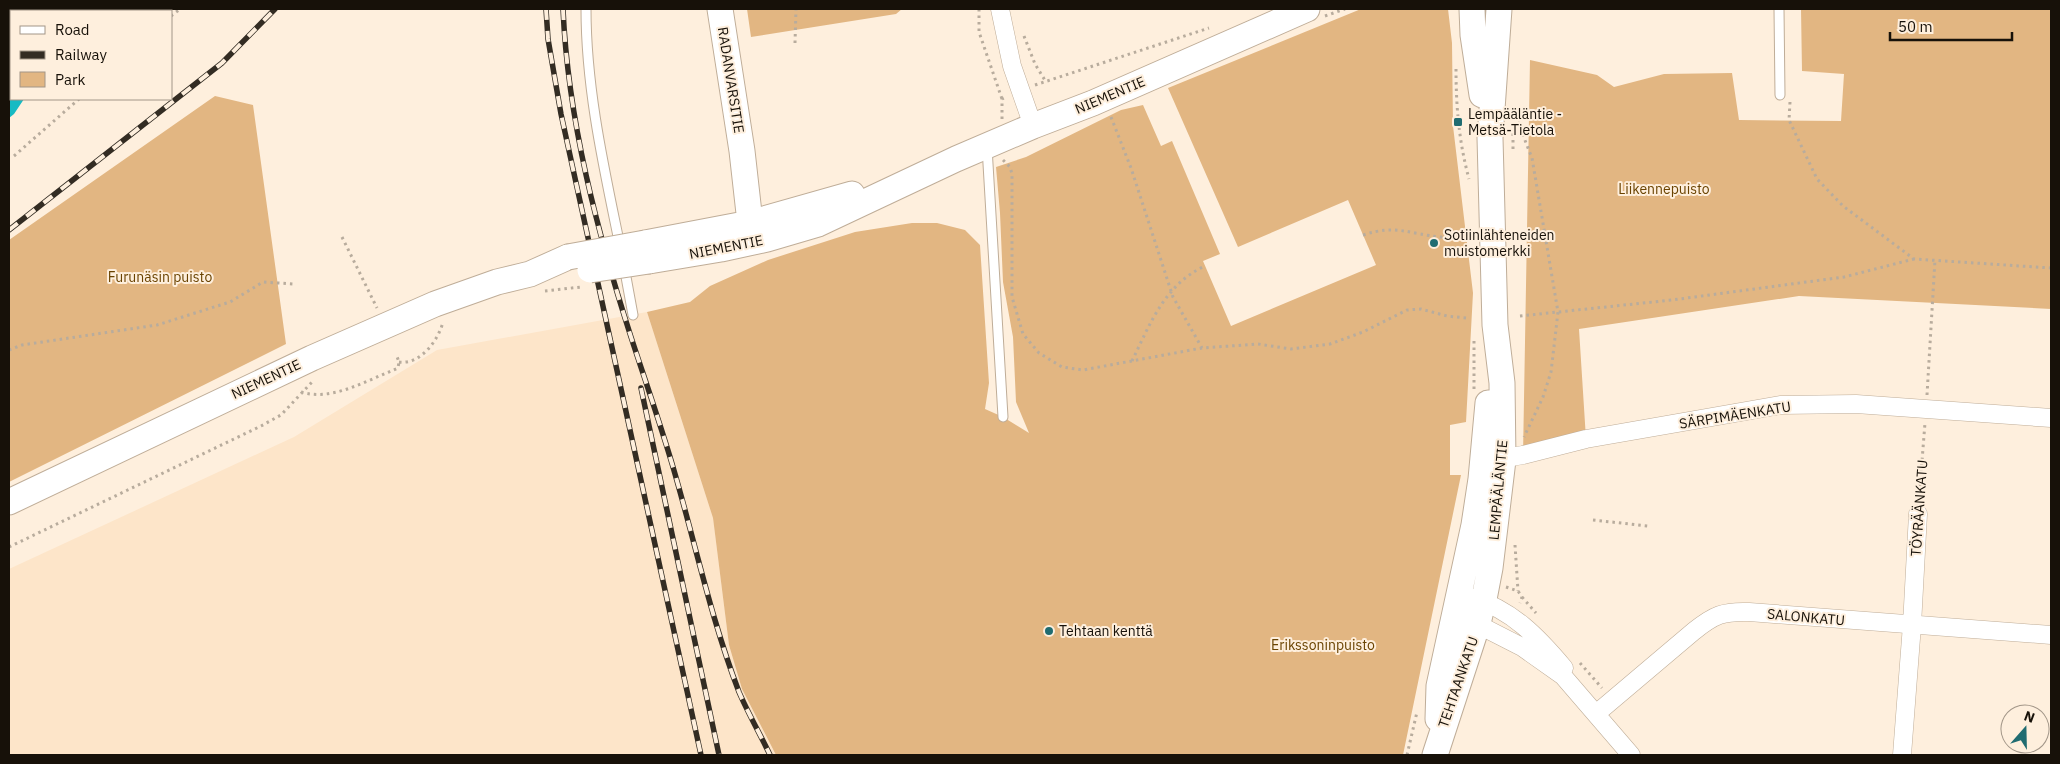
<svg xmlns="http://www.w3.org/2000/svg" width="2060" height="764" viewBox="0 0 2060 764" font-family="'IBM Plex Sans',sans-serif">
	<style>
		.built { fill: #fde5c9 }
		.green { fill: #e2b682 }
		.water { fill: #17bac3 }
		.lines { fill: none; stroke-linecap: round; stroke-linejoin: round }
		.lane-casing { stroke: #bfad98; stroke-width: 11 }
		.street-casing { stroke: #bfad98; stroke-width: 19 }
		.secondary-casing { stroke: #bfad98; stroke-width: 27 }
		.path { stroke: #b8ac9d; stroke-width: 3; stroke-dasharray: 2.5 4; stroke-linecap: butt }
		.lane { stroke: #fff; stroke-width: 9 }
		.street { stroke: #fff; stroke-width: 18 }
		.secondary { stroke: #fff; stroke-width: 25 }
		.rail-casing { stroke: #332c23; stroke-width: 5.5 }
		.rail { stroke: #feefdd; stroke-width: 4; stroke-dasharray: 11; stroke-linecap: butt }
		.secondary-bridge-casing { stroke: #bfad98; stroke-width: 27; stroke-linecap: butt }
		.secondary-bridge { stroke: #fff; stroke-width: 25 }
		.poi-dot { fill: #206c71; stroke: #feefdd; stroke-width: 2 }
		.labels { text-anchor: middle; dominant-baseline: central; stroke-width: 4; stroke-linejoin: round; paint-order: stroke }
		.street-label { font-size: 14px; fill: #171109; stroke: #feefdd }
		.poi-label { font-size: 14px; fill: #171109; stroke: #feefdd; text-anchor: start }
		.park-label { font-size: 14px; fill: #6a4301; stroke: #feefdd }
	</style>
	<rect width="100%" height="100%" fill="#feefdd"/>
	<path class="built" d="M647,312l66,206 16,127 13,44 34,66h-767v-186l285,-132 143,-87z"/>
	<path class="green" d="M747,9h155l-6,5 -145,23z
		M1361,9h87l4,34 1,83 20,167 -7,129 -16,3v50h11l-58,280h-627l-34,-66 -13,-44 -16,-127 -66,-206 43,-10 20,-16 58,-26 87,-28 57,-9h25l28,7 15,15 9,138 -4,26 18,8 26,16 -13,-31 -3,-65 -10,-55 -3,-69 -4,-46 30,-10 95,-47 22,-5 18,41 11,-5 48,113 -17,7 28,65 145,-61 -28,-65 -110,47 -70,-159z
		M1801,9h250v300l-252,-13 -220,33 7,110 -63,16 7,-395 67,15 17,12 50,-13 68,-1 7,47 102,1 3,-47 -42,-3z
		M215,96l38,9 33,239 -277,138v-242z"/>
	<path class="water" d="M9,9h76l-3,2h-71v88h13l-10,15 -5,4z"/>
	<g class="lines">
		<defs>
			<path id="lane" d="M586,9c0,80 18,159 34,237
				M1779,9l1,86
				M987,147l16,270
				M624,266l9,49"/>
			<path id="street" d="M1000,9l12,57 21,60
				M1493,460l30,-5 63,-16 194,-34 76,-1 195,14
				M1473,598c39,12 65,39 91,70
				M1469,620l53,27 41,29 68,79
				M1597,713l97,-82c20,-16 29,-20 55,-19l302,23
				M1902,755l10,-130 6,-111"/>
			<path id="secondary" d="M720,9l22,142 10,89
				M1472,9l1,26 9,60
				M645,243l105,-20 102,-29
				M649,261l72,-12 46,-10 51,-15 138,-65 77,-33 60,-23 214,-94
				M9,502l303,-144 123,-54 62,-22 33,-8 38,-17
				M1438,719l1,-33 35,-161 7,-46 7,-76
				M1435,755l43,-132 7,-29 5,-26 13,-108 -1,-77 -7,-58 -5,-187 9,-129"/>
		</defs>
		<use href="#lane" class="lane-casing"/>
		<use href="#street" class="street-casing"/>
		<use href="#secondary" class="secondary-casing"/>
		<path class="path" d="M979,9v23l23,67
			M171,16l9,-7
			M1325,16l20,-7
			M1024,36l11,28 11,18
			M795,43l1,-34
			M1456,69c0,38 3,73 13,110
			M1035,85l174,-57
			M1790,102l-1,18 28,59 26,27 71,53 137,9
			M1513,110l19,48 26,154 -7,60 -8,25 -19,40
			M1111,117l20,51 42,129 29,51
			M1002,119v-20l4,-2
			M1513,149v-16
			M14,156l65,-57
			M1003,160l7,7 2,7v123l11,37 16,19 23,14 21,3 119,-22 56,-4 33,5 39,-5 33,-12 44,-22 14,-1 26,7 19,2
			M1363,235c34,-11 45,-1 78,2 10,1 21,0 31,0
			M342,237l35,71
			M545,291l36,-4
			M1520,316l152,-16 172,-23 70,-18
			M9,350l13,-5 135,-20 73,-23 33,-20 30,2
			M1132,361c18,-37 33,-77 73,-95
			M399,362c21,3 39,-21 44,-40
			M1474,389v-51
			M301,392c30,9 60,-9 88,-20l9,-4 1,-6 -3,-8
			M1927,395l8,-135
			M1919,499l6,-76
			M1593,520l55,6
			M1515,545l3,46
			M9,547l252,-121 20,-11 32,-34
			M1506,587l12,4 4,6 -2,6
			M1522,597l14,16
			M1580,663l22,25
			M1407,755l10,-43"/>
		<use href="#lane" class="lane"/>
		<use href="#street" class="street"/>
		<use href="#secondary" class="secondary"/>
		<defs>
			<path id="rail" d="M546,9l2,30 13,75 140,641
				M563,9c5,112 34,222 68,328 14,43 29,86 42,130 22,75 38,152 66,225 9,21 21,42 31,63
				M9,230l213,-167 53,-54
				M641,388l78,367"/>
		</defs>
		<use href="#rail" class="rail-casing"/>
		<use href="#rail" class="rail"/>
		<defs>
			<path id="secondary-bridge" d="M568,257l77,-14
				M590,270l59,-9"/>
		</defs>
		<use href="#secondary-bridge" class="secondary-bridge-casing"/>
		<use href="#secondary-bridge" class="secondary-bridge"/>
	</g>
	<g class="poi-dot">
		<rect x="1453" y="117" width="10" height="10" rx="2.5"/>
		<circle cx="1434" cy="243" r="5"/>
		<circle cx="1049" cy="631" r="5"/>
	</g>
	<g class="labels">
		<g class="street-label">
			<text transform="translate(731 80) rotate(81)">RADANVARSITIE</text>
			<text transform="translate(1110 95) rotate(-23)">NIEMENTIE</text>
			<text transform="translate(726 247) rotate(-11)">NIEMENTIE</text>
			<text transform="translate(266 379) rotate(-25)">NIEMENTIE</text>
			<text transform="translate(1735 415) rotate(-9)">SÄRPIMÄENKATU</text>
			<text transform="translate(1498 490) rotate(-85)">LEMPÄÄLÄNTIE</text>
			<text transform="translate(1919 508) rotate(-86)">TÖYRÄÄNKATU</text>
			<text transform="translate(1806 617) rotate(5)">SALONKATU</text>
			<text transform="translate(1458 682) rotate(-71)">TEHTAANKATU</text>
		</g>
		<g class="poi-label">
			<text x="1468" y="114">Lempääläntie -<tspan x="1468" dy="16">Metsä-Tietola</tspan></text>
			<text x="1444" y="235">Sotiinlähteneiden<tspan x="1444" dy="16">muistomerkki</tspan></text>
			<text x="1059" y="631">Tehtaan kenttä</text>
		</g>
		<g class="park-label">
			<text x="1664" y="189">Liikennepuisto</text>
			<text x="160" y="277">Furunäsin puisto</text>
			<text x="1323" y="645">Erikssoninpuisto</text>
		</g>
	</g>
	<rect width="2060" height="764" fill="none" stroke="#171109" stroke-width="20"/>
	<rect x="10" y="10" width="162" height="90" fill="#feefdd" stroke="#a29688"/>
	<rect x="20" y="26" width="25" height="8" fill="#ffffff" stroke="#a29688"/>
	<text x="55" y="35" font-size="15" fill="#171109">Road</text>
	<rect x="20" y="51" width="25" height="8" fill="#332c23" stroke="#a29688"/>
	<text x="55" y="60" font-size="15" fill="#171109">Railway</text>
	<rect x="20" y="72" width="25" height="15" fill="#e2b682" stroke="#a29688"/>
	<text x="55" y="85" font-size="15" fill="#171109">Park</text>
	<g transform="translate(2025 729) rotate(20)"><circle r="24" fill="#feefdd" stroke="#a29688"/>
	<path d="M0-4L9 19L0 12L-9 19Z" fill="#206c71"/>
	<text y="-8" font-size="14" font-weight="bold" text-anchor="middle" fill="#171109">N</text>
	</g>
	<path d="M1890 32v8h122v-8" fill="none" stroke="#171109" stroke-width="2.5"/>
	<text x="1898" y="32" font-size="15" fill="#171109" stroke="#feefdd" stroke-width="4" paint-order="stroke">50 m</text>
</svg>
